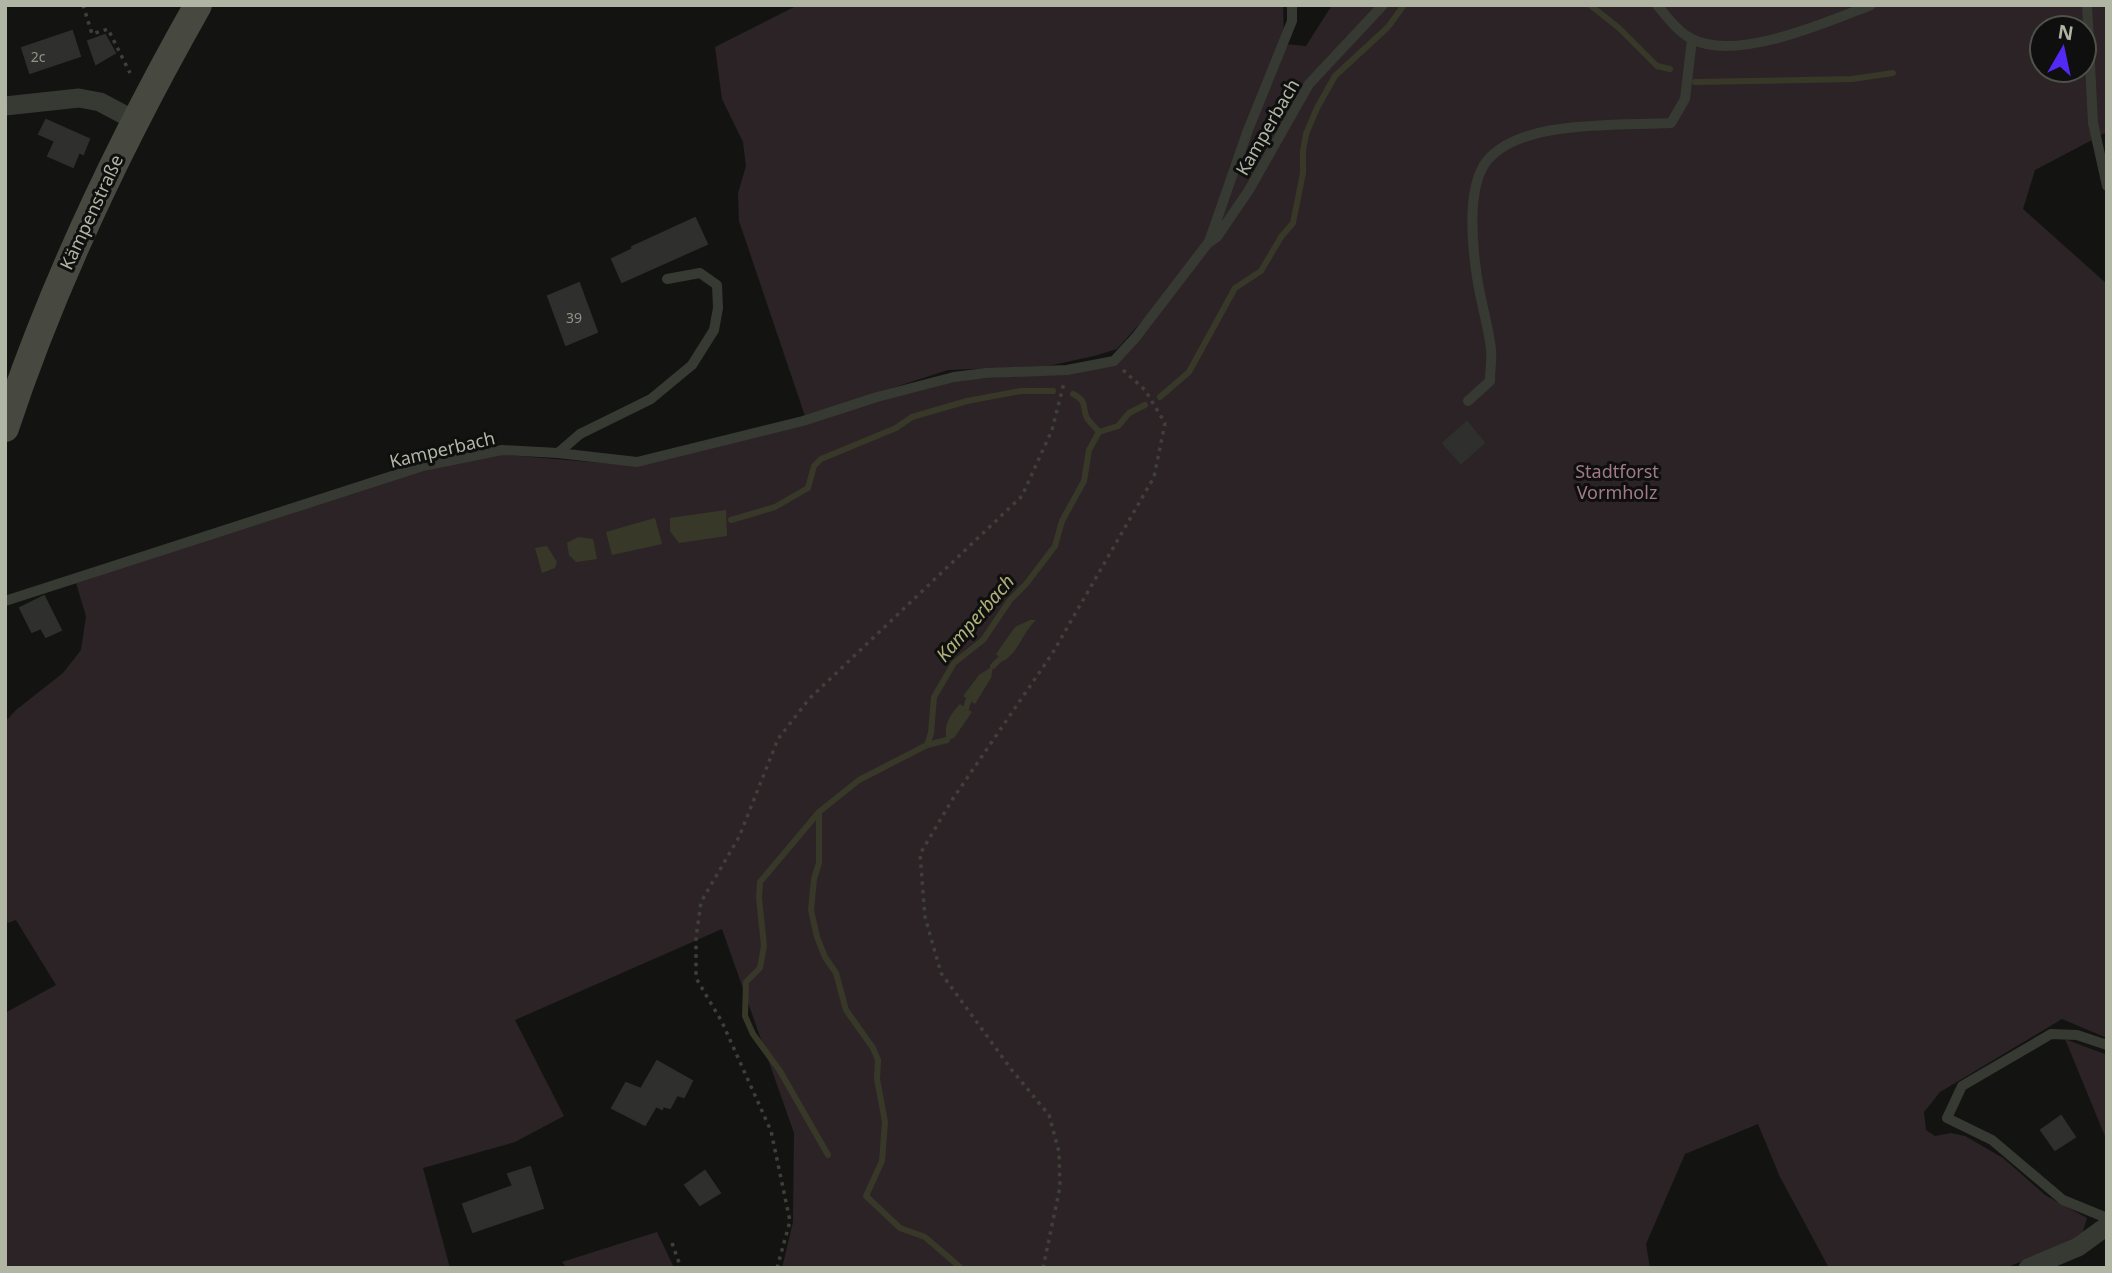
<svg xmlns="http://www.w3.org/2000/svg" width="2112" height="1273" viewBox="0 0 2112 1273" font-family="'Noto Sans',sans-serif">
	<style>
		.green { fill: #2c2326; fill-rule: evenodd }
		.water { fill: #383829 }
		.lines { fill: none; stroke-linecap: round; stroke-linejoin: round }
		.stream { stroke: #383829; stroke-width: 6 }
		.building { fill: #2f302d; stroke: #2e302c; stroke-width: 2 }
		.path { stroke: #3e4039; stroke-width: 3.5; stroke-dasharray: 3.5 5; stroke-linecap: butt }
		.lane { stroke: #373933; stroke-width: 10 }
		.street { stroke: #373933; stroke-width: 19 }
		.secondary { stroke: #474941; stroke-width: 28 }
		.labels { text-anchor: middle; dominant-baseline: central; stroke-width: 6; stroke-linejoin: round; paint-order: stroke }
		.number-label { font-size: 14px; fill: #909486 }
		.street-label { font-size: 18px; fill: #b1b5a4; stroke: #0e0f0e }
		.park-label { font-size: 18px; fill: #a17a89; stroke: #0e0f0e }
		.water-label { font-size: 19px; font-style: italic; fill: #b1b17a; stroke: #0e0f0e }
	</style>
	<rect width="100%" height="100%" fill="#131412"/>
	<path class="green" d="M798,5h485l1,39 22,2 26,-41h531l1,6 16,-6h203l11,134 -59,31 -12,39 84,75v754l-45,-19 -122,73 -16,20 2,18 9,6 16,-3 14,3 38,22 42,37 42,23 -6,20 -76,30h-176l-49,-91 -22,-53 -73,30 -39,90 4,24h-868l11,-46 1,-89 -72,-204 -207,91 49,96 -49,26 -92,26 27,100h-445v-255l51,-28 -40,-65 -8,3 -3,-6v-195l11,-12 47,-37 18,-23 5,-34 -10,-33 202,-66 106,-37 113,-26 140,12 316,-86 118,-7 47,-10 25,-43 -26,29 -23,7 -46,10 -100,4 -143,46 -66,-195 -1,-28 8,-27 -3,-24 -21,-43 -7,-52zM2042,28h42v42h-42z
		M2091,5h16v127l-8,4 -4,-15z
		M2065,1039l42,16v86z
		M657,1232l17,36h-107l-5,-6z"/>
	<path class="water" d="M726,510l1,26 -48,7 -9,-12v-13z
		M655,518l7,26 -50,11 -6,-23z
		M578,537l15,2 4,20 -21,3 -7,-7 -2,-12z
		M547,546l10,16 -2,6 -13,5 -7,-25z
		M1030,620h6c-14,13 -16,30 -32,41l-8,-7 19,-27z
		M993,666l-2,12 -16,26 -12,-8 16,-21z
		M960,704l12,8 -18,26 -7,2c-4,-15 3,-25 13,-36z"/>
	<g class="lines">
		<path class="stream" d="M1590,5l29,23 38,38 13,3
			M1695,82l157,-3 41,-6
			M1073,394c16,8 8,13 14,24 3,5 9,10 12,14
			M1160,397l29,-25 46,-84 26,-17 20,-34 12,-14 10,-50v-22l3,-17 11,-26 18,-32 53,-49 16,-22
			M731,520l44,-13 33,-19 6,-22 7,-7 75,-31 16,-11 55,-16 54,-10h32
			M993,666l7,-7
			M966,708l3,-9
			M927,745l20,-5
			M819,812l-59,70 -1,16 5,48 -4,22 -14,14 -1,34 8,18 27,37 48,84
			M961,1268l-36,-31 -25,-9 -34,-32 16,-35 3,-39 -8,-43 1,-19 -5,-12 -27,-38 -10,-37 -11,-16 -8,-20 -6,-27 3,-31 5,-16v-51l40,-32 68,-35 4,-12 3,-36 20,-34 29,-23 27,-40 16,-16 29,-38 7,-25 22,-40 5,-31 10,-18 19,-6 11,-13 16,-8"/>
	</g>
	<path class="building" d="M72,31l8,25 -50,17 -8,-25z
		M105,35l10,18 -19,11 -8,-23z
		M46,120l43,19 -6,15 -4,-2 -6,15 -25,-11 7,-15 -16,-7z
		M695,218l12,26 -85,38 -10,-23 21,-10 -1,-2z
		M579,283l18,49 -31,13 -18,-49z
		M1467,422l17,21 -23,20 -18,-20z
		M44,596l17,34 -15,7 -5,-9 -9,4 -12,-24z
		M657,1061l35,20 -8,16 -7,-2 -7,13 -7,-2 -1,3 -6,-3 -11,19 -33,-17 14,-25 15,6z
		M2061,1116l14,21 -20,13 -14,-20z
		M530,1167l13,41 -70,24 -10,-28 50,-18 -5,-12z
		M705,1171l15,22 -20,12 -15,-20z"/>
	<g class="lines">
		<path class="path" d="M83,5l9,29 16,-5 22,44
			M672,1243l9,25
			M777,1268l13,-47 -19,-90 -49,-109 -26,-44v-40l5,-36 38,-65 39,-98 31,-40 213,-203 30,-66 12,-47
			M1043,1268l17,-81 -1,-35 -10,-37 -38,-46 -70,-96 -16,-56 -5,-63 32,-54 100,-146 102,-177 11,-54 -20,-33 -22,-20"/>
		<path class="lane" d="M1657,5c10,12 21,27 35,34 45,23 135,-17 179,-34
			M2087,5l6,118 14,63
			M1209,242l39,-112 44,-109v-16
			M1468,401l22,-20c0,-10 2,-22 1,-32 -3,-26 -12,-52 -15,-79 -4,-29 -8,-79 8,-105 31,-47 136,-39 187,-42l14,-24 7,-60
			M558,453l22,-19 71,-35 41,-34 22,-35 4,-22 -1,-23 -17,-12 -33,6
			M5,601l418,-135 79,-16 56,3 79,9 166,-41 74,-24 77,-20 32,-4 81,-3 47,-9 22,-24 72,-94 9,-6 32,-47 60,-106 74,-79
			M2107,1045l-30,-10 -26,-1 -89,52 -15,32 45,22 71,60 44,18"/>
		<path class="street" d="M5,106l74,-8 21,4 34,18
			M2028,1268l50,-21 29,-21"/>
		<path class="secondary" d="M5,428c49,-148 116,-287 193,-423"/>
	</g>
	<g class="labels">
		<g class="number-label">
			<text x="38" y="56">2c</text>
			<text x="574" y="317">39</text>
		</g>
		<g class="street-label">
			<text transform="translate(1267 127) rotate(-60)">Kamperbach</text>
			<text transform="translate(91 212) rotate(-65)">Kämpenstraße</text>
			<text transform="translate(442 449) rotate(-13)">Kamperbach</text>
		</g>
		<g class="park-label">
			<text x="1617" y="471">Stadtforst<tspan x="1617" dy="21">Vormholz</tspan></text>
		</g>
		<g class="water-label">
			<text transform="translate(975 618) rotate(-49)">Kamperbach</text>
		</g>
	</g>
	<rect width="2112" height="1273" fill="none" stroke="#b1b5a4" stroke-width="14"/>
	<g transform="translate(2063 49) rotate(9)"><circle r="33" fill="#0e0f0e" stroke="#4f514a" stroke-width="2"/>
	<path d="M0-5L12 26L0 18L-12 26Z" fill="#532af5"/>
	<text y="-10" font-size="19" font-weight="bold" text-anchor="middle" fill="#b1b5a4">N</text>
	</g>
</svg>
